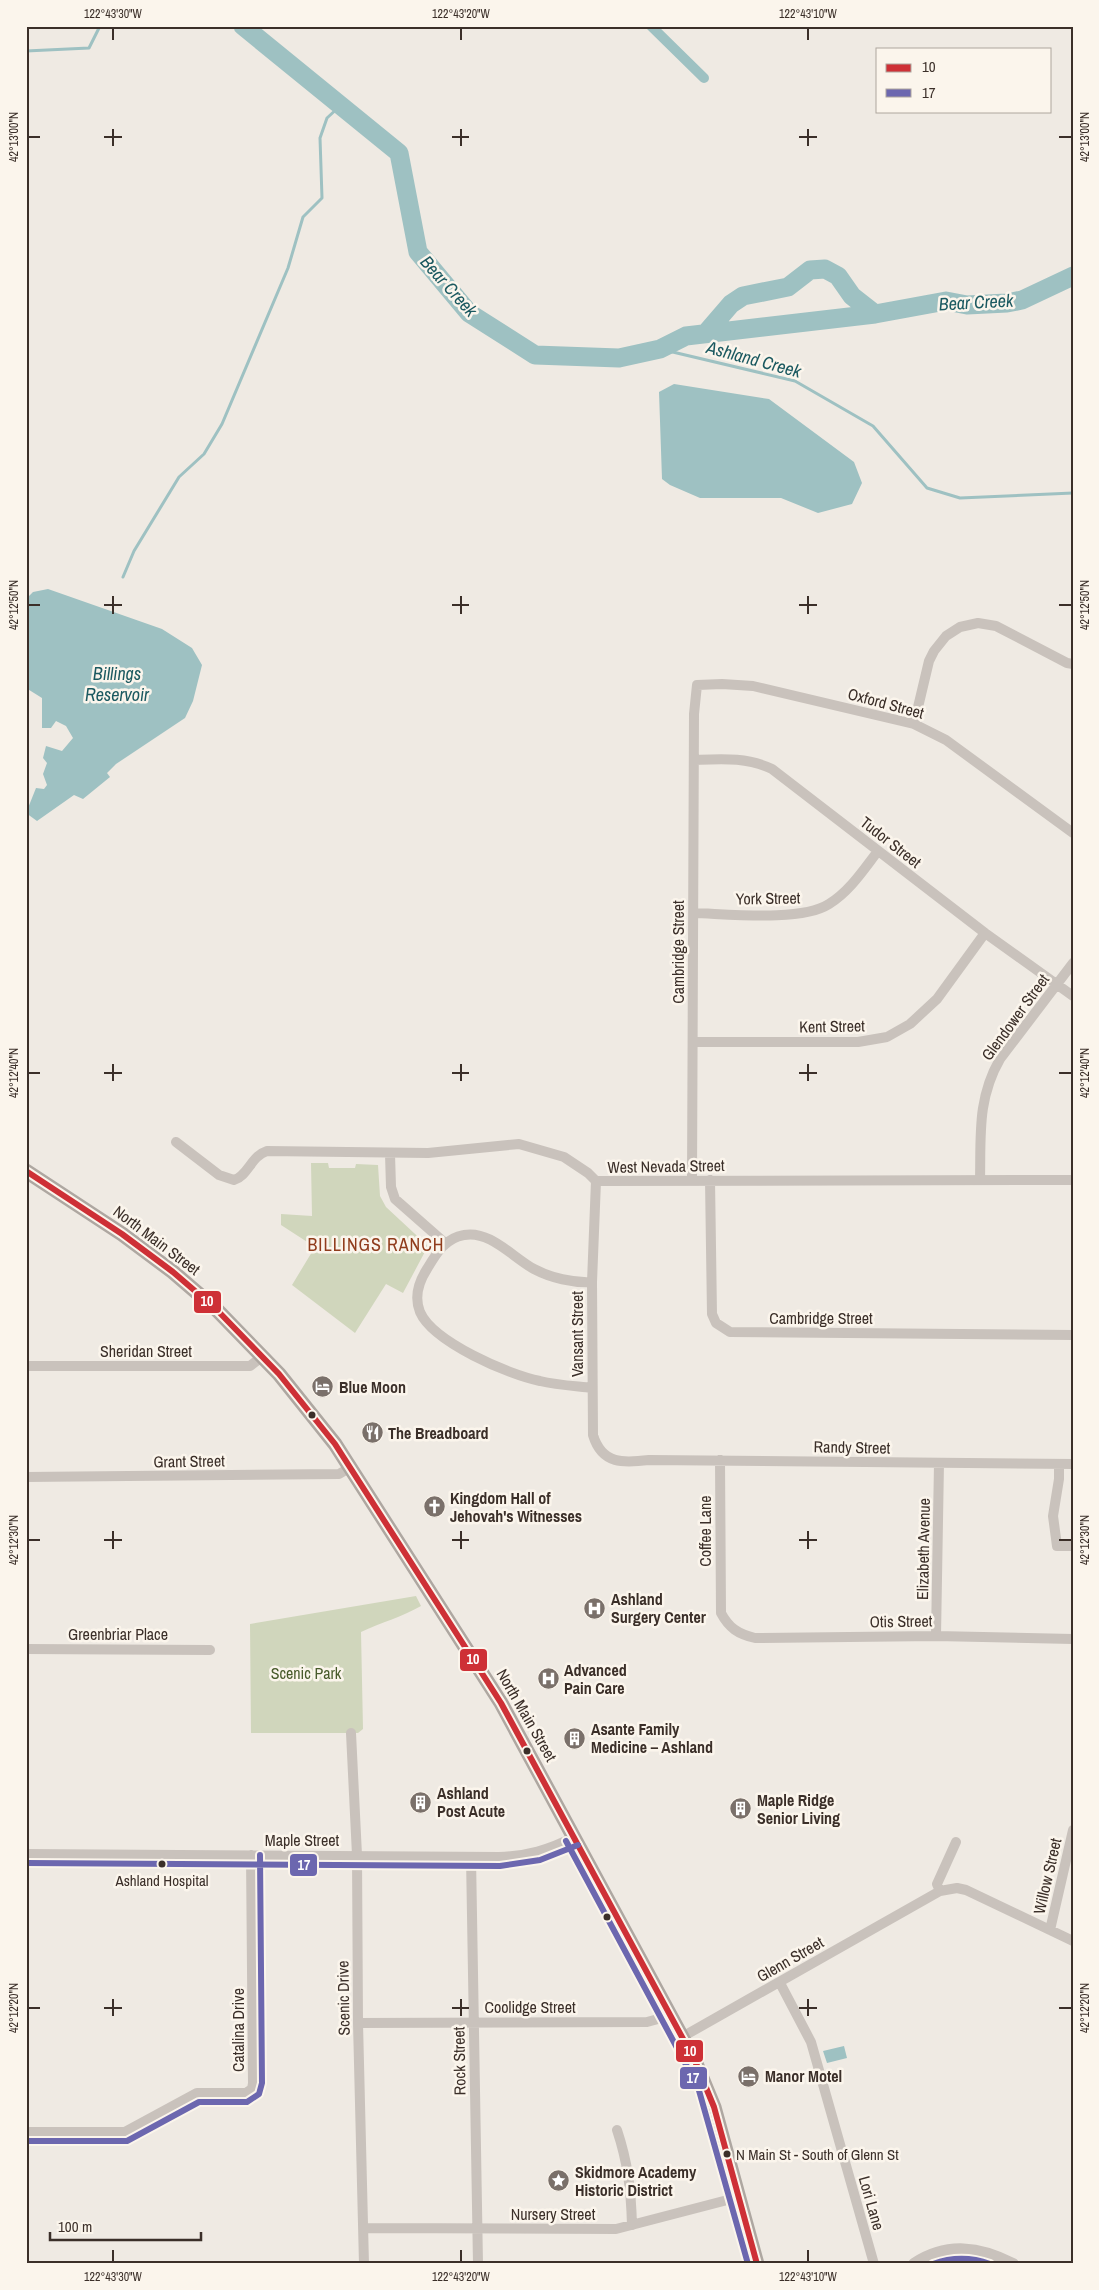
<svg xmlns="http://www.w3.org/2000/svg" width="1099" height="2290" viewBox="0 0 1099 2290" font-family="'Archivo Narrow',sans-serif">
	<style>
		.green { fill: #d0d6bc }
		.water { fill: #9ec1c2 }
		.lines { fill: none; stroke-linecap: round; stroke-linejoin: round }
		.stream { stroke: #9ec1c2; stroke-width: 3 }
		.canal { stroke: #9ec1c2; stroke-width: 10 }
		.river { stroke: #9ec1c2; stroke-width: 19 }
		.minor { stroke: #c9c2bc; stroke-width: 10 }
		.tertiary { stroke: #c9c2bc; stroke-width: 12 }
		.primary { stroke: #aea7a1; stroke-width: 15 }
		.bus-1-casing { stroke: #fbf5ec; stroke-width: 10 }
		.bus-2-casing { stroke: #fbf5ec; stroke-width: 10 }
		.bus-1 { stroke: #ce3036; stroke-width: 6 }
		.bus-2 { stroke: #6c67af; stroke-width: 6 }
		.ticks { fill: none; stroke: #3b2f29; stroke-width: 2 }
		.bus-dot { fill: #3b2f29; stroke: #fbf5ec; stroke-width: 2 }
		.labels { text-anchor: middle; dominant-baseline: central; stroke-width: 5; stroke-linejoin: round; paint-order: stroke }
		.bus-label { font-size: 15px; fill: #3b2f29; stroke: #fbf5ec }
		.street-label { font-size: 16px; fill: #3b2f29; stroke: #fbf5ec }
		.poi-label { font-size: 16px; font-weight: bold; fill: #3b2f29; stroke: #fbf5ec; text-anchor: start }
		.park-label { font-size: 16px; fill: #485b2b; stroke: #fbf5ec }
		.water-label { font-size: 18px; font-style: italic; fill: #1b5960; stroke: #fbf5ec }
		.neighbourhood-label { font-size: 18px; letter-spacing: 1px; fill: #903c1c; stroke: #fbf5ec }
		.line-badge { stroke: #fbf5ec; stroke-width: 2 }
		.badge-label { font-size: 14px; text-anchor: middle; font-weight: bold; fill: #fff }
		.neatline { fill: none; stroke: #3b2f29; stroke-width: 2 }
		.ticks-label { font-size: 12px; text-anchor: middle; fill: #3b2f29 }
	</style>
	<rect width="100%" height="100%" fill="#efeae3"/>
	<path class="green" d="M311,1163h17l1,5h26l1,-4 22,1 2,31 6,11 42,39 -25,47 -17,-9 -31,49 -63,-48 23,-38 -34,-22v-11l31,2z
		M416,1596l5,10c-19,11 -39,16 -60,26l2,97 -5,4h-107l-1,-109z"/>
	<path class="water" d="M674,384l95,15 85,63 8,21 -10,21 -34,9 -37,-15h-81l-30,-13 -8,-6 -3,-87z
		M48,589l114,40 30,19 10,17 -9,36 -8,17 -69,46 -9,9 3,4 -27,22 -9,-4 -37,26 -11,-8 10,-25 8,1 3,-4 -4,-11 4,-11 -4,-5 3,-12 16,5 11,-13 -7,-12 -10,-5 -5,7h-9v-30l-16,-10v-89l7,-7z
		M844,2046l3,12 -20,5 -4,-12z"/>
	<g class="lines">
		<path class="stream" d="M26,51l63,-3 11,-22
			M660,349l135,32 78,45 54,62 33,10 113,-5
			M123,577l11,-26 45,-74 25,-23 18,-30 66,-156 15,-51 19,-19 -2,-60 7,-20 13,-12"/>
		<path class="canal" d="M651,26l53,52"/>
		<path class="river" d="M243,26l156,127 19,99 51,61 66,42 84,3 41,-9 26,-13 189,-22 71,-13 21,4 40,-2 15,-3 51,-24
			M706,333l25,-29 12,-8 45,-9 22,-17 15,-1 13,7 14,20 23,18"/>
		<path class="minor" d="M914,724l15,-63 5,-10 12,-15 14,-9 18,-4 18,3 71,37 6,1
			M694,760c28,-1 53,-3 78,9l213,164 88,63
			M694,913c34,1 107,9 135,-9 21,-13 35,-35 49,-53
			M693,1042h165l29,-5 23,-13 27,-25 48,-66
			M176,1142l43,33 15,5c14,-4 17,-24 33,-29l161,2 91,-9 45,13 24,16 8,8 477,-1
			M390,1154l1,33 4,12 50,44
			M710,1180l2,134 4,9 14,9 343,3
			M980,1180c1,-44 -3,-81 20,-121l73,-96
			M596,1181l-4,101 1,153c9,30 31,28 56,25l424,4
			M692,1181l2,-467 3,-29 25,-1 31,2 161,38 32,16 127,93
			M592,1282c-19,1 -41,-4 -58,-13 -22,-12 -44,-39 -70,-34 -19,3 -28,19 -37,34 -9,14 -13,28 -7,43 13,30 89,63 120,69 17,4 35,5 52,7
			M26,1366h224l13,-10
			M720,1460l1,153c8,15 17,21 34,25l181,-2 137,3
			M1059,1464v15l-6,37 4,30h16
			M26,1477l313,-3 12,-7
			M936,1636l3,-173
			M26,1649l184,1
			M351,1733l6,122 1,168 6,241
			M26,1854l473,3c28,-1 50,-7 75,-20
			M471,1857l7,407
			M940,1891l-3,-7 19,-42
			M1050,1930l23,-100
			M780,1983l31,59 63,222
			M358,2023l289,-1 11,-3 11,-6
			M682,2037l258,-146 17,-3 9,2 107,51
			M617,2130c11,33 14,60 15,95
			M26,2132h99l72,-39h49l6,-4 1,-6 -2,-228
			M364,2228l252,1 123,-32"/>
		<path class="tertiary" d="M914,2264c33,-22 66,-17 99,0"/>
		<path class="primary" d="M26,1171l96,63 51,38 43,37 63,65 56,70 166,259 194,358 19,46 43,157"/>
		<defs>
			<path id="bus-1" d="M26,1171l96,63 51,38 43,37 63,65 56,70 166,259 194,358 19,46 43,157"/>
			<path id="bus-2" d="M566,1841l132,246 50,177
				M26,1863l474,3 40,-6 38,-15
				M26,2141h101l72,-39h48l12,-8 3,-11 -2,-228
				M933,2264c19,-7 38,-7 57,0"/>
		</defs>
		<use href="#bus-1" class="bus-1-casing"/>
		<use href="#bus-2" class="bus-2-casing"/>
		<use href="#bus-1" class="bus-1"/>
		<use href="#bus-2" class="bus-2"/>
	</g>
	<path class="ticks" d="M113,28v12M461,28v12M808,28v12M113,129v17M461,129v17M808,129v17M28,137h12M104,137h18M452,137h17M799,137h18M1059,137h13M113,596v18M461,596v18M808,596v18M28,605h12M104,605h18M452,605h17M799,605h18M1059,605h13M113,1064v17M461,1064v17M808,1064v17M28,1073h12M104,1073h18M452,1073h17M799,1073h18M1059,1073h13M113,1531v18M461,1531v18M808,1531v18M28,1540h12M104,1540h18M452,1540h17M799,1540h18M1059,1540h13M113,1999v17M461,1999v17M808,1999v17M28,2008h12M104,2008h18M452,2008h17M799,2008h18M1059,2008h13M113,2250v12M461,2250v12M808,2250v12"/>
	<defs>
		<symbol id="hotel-disc" viewBox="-11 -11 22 22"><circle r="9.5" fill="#7a706a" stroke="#fbf5ec"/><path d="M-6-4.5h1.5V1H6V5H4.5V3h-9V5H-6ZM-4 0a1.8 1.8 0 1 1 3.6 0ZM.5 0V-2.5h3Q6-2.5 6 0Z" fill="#fff"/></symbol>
		<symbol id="restaurant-disc" viewBox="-11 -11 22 22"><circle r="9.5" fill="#7a706a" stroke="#fbf5ec"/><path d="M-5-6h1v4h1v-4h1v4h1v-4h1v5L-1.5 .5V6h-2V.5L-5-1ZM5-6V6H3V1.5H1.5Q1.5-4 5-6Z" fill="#fff"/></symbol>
		<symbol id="church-disc" viewBox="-11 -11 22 22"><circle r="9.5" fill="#7a706a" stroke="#fbf5ec"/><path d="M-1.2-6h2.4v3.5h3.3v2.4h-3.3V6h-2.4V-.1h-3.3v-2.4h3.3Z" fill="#fff"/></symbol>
		<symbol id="hospital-disc" viewBox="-11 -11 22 22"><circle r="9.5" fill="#7a706a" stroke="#fbf5ec"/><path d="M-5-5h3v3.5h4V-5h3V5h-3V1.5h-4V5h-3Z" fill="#fff"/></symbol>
		<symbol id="building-disc" viewBox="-11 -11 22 22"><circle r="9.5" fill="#7a706a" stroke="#fbf5ec"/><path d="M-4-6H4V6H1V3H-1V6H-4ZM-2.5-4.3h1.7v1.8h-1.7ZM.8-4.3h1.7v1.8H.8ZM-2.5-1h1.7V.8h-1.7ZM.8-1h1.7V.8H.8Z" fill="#fff"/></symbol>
		<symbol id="sight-disc" viewBox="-11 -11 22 22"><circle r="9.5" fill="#7a706a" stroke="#fbf5ec"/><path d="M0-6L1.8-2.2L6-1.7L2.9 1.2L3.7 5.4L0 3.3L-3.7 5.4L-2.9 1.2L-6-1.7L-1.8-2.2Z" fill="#fff"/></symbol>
	</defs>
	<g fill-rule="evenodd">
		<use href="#hotel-disc" x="310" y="1374" width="25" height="25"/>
		<use href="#restaurant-disc" x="360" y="1420" width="25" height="25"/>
		<use href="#church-disc" x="422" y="1494" width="25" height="25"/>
		<use href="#hospital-disc" x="582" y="1596" width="25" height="25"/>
		<use href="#hospital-disc" x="536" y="1666" width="25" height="25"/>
		<use href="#building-disc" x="562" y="1726" width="25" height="25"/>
		<use href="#building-disc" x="408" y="1790" width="25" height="25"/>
		<use href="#building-disc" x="728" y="1796" width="25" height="25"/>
		<use href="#hotel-disc" x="736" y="2064" width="25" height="25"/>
		<use href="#sight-disc" x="546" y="2168" width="25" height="25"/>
	</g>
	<g class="bus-dot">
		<circle cx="312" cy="1415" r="4.5"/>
		<circle cx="527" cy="1751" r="4.5"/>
		<circle cx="162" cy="1864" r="4.5"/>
		<circle cx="607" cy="1917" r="4.5"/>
		<circle cx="727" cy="2154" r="4.5"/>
	</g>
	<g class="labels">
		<g class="bus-label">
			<text x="162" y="1880">Ashland Hospital</text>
			<text x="736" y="2154" text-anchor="start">N Main St - South of Glenn St</text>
		</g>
		<g class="street-label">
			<text transform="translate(886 703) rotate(15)">Oxford Street</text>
			<text transform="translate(891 842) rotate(38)">Tudor Street</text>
			<text transform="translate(768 898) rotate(-1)">York Street</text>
			<text transform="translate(678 952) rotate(-90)">Cambridge Street</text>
			<text transform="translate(1015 1017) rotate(-54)">Glendower Street</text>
			<text transform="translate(832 1026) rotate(-1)">Kent Street</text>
			<text transform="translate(666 1166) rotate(-1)">West Nevada Street</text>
			<text transform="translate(157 1240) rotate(37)">North Main Street</text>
			<text x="821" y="1318">Cambridge Street</text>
			<text transform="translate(577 1334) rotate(-90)">Vansant Street</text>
			<text x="146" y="1351">Sheridan Street</text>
			<text transform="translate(852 1447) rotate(1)">Randy Street</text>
			<text transform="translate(189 1461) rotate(-1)">Grant Street</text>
			<text transform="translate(705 1531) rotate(-90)">Coffee Lane</text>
			<text transform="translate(923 1549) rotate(-89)">Elizabeth Avenue</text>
			<text transform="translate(901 1621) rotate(-1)">Otis Street</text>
			<text x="118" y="1634">Greenbriar Place</text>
			<text transform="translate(527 1715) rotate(60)">North Main Street</text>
			<text x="302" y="1840">Maple Street</text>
			<text transform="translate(1047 1876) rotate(-77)">Willow Street</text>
			<text transform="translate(790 1959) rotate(-30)">Glenn Street</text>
			<text transform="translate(343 1998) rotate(-91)">Scenic Drive</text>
			<text x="530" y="2007">Coolidge Street</text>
			<text transform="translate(238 2030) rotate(-90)">Catalina Drive</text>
			<text transform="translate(459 2061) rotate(-91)">Rock Street</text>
			<text transform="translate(872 2203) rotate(74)">Lori Lane</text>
			<text x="553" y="2214">Nursery Street</text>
		</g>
		<g class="poi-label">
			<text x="339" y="1387">Blue Moon</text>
			<text x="388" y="1433">The Breadboard</text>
			<text x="450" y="1498">Kingdom Hall of<tspan x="450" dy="18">Jehovah's Witnesses</tspan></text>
			<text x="611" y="1599">Ashland<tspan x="611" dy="18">Surgery Center</tspan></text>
			<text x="564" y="1670">Advanced<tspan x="564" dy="18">Pain Care</tspan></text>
			<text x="591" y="1729">Asante Family<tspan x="591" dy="18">Medicine – Ashland</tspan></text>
			<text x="437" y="1793">Ashland<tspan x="437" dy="18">Post Acute</tspan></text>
			<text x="757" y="1800">Maple Ridge<tspan x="757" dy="18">Senior Living</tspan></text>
			<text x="765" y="2076">Manor Motel</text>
			<text x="575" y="2172">Skidmore Academy<tspan x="575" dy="18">Historic District</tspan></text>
		</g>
		<g class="park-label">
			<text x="306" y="1673">Scenic Park</text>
		</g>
		<g class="water-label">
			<text transform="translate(449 286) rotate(48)">Bear Creek</text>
			<text transform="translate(976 302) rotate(-3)">Bear Creek</text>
			<text transform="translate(754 359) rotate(15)">Ashland Creek</text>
			<text x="117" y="673">Billings<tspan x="117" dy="21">Reservoir</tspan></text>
		</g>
		<g class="neighbourhood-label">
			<text x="376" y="1244">BILLINGS RANCH</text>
		</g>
	</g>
	<g class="line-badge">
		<rect x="193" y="1290" width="29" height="24" rx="5" fill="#ce3036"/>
		<rect x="459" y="1648" width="29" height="24" rx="5" fill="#ce3036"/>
		<rect x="289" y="1853" width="29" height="24" rx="5" fill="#6c67af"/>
		<rect x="675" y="2039" width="29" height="24" rx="5" fill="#ce3036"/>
		<rect x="679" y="2066" width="29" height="24" rx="5" fill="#6c67af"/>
	</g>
	<g class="badge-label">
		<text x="207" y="1306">10</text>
		<text x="473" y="1664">10</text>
		<text x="304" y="1870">17</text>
		<text x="690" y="2056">10</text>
		<text x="693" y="2083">17</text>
	</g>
	<rect width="1099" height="2290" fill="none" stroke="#fbf5ec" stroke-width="55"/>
	<rect x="876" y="48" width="175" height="65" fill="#fbf5ec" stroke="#aea69e"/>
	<rect x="886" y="64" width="25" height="8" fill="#ce3036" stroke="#aea69e"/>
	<text x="922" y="72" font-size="15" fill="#3b2f29">10</text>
	<rect x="886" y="89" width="25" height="8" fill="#6c67af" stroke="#aea69e"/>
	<text x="922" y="98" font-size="15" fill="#3b2f29">17</text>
	<path d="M50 2232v8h151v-8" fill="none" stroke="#3b2f29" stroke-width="2.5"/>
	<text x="58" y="2232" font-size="15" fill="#3b2f29" stroke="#fbf5ec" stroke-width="4" paint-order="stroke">100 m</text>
	<rect x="28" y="28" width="1044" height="2234" class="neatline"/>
	<g class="ticks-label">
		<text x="113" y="18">122°43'30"W</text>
		<text x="461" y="18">122°43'20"W</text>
		<text x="808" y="18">122°43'10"W</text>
		<text transform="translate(14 137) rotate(-90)" y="4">42°13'00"N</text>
		<text transform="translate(1085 137) rotate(-90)" y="4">42°13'00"N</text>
		<text transform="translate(14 605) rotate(-90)" y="4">42°12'50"N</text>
		<text transform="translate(1085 605) rotate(-90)" y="4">42°12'50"N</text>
		<text transform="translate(14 1073) rotate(-90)" y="4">42°12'40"N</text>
		<text transform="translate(1085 1073) rotate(-90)" y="4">42°12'40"N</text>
		<text transform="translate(14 1540) rotate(-90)" y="4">42°12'30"N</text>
		<text transform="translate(1085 1540) rotate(-90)" y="4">42°12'30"N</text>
		<text transform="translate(14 2008) rotate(-90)" y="4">42°12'20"N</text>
		<text transform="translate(1085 2008) rotate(-90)" y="4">42°12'20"N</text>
		<text x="113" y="2281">122°43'30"W</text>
		<text x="461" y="2281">122°43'20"W</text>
		<text x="808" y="2281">122°43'10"W</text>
	</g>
</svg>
